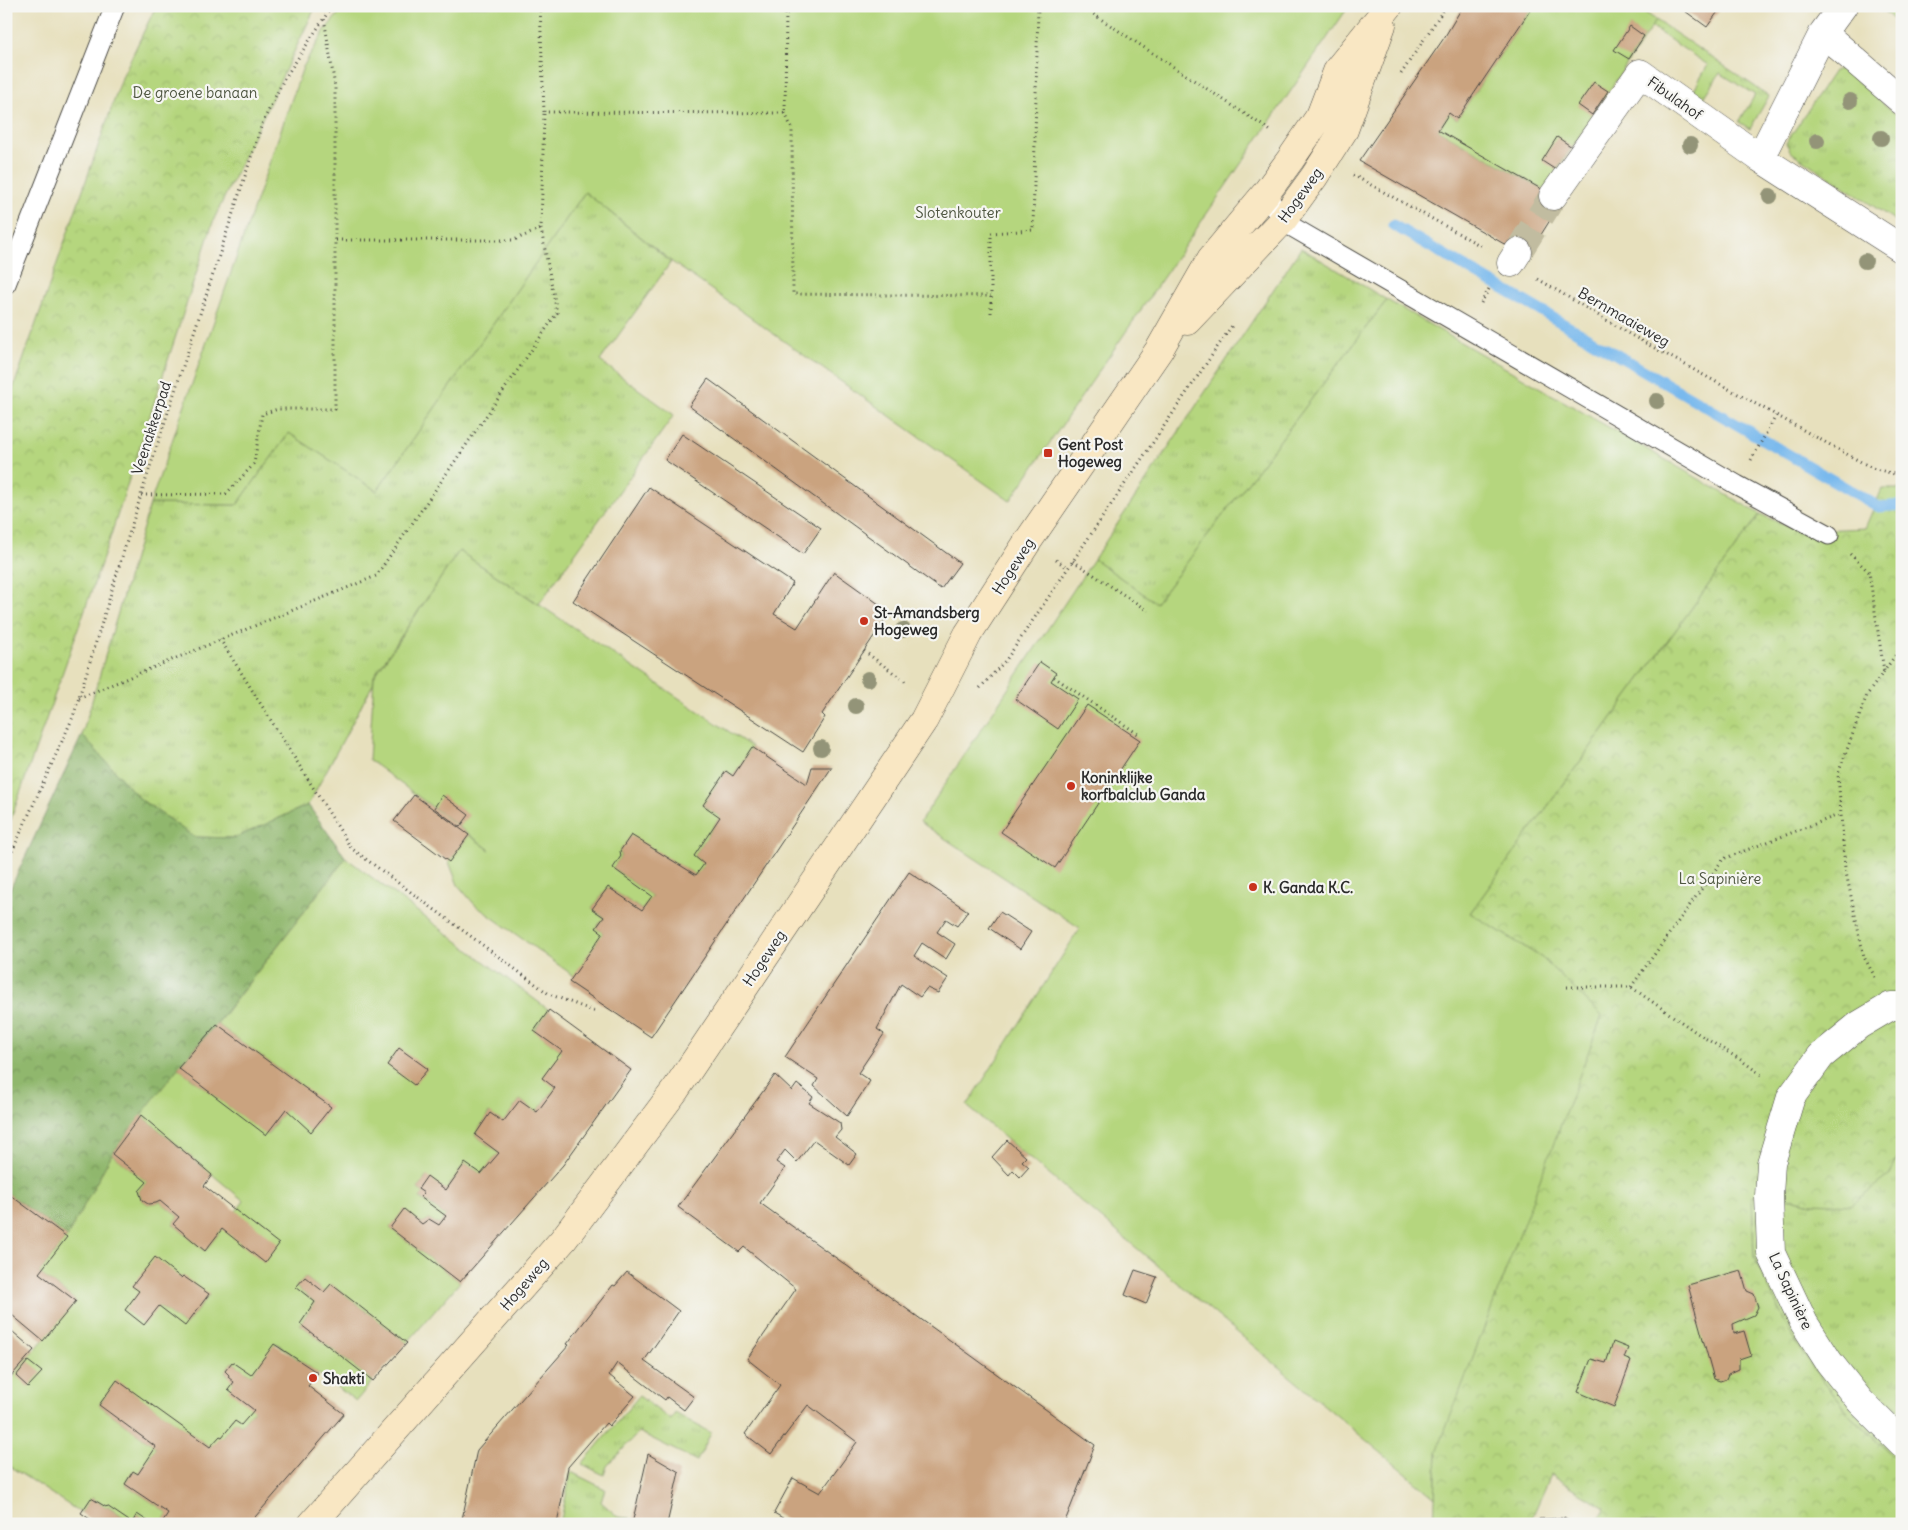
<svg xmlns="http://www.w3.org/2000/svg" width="1908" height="1530" viewBox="0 0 1908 1530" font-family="Delius,sans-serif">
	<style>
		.grass { fill: url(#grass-tufts); stroke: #708054 }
		.forest { fill: url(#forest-crowns); stroke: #5e714c }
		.park { fill: url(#park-crowns); stroke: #708054 }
		.garden { fill: #b5d67e; stroke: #708054; fill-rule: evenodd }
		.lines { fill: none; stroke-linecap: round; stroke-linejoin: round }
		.stream { stroke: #79b9ed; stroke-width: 11 }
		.building { fill: #caa37f }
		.street-tunnel { stroke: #c1bca0; stroke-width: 28; stroke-dasharray: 28 14; stroke-linecap: butt }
		.lane-casing { stroke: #474641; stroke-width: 21 }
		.street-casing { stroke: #474641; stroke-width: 29 }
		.secondary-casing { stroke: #474641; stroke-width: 29 }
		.path { stroke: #474641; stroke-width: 3; stroke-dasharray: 1 4; stroke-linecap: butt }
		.lane { stroke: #fff; stroke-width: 19 }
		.street { stroke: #fff; stroke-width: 28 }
		.secondary { stroke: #f9e7c3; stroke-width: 28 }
		.tree { fill: #939478 }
		.poi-dot { fill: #c8321e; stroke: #f6f6f2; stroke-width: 2 }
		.labels { text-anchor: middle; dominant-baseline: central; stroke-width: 4.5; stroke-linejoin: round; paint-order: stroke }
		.park-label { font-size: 15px; fill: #4e5640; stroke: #f6f6f2 }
		.street-label { font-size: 15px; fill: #2b2b2b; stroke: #f6f6f2 }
		.poi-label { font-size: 15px; font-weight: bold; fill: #2b2b2b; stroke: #f6f6f2; text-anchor: start }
	</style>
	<defs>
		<pattern id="grass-tufts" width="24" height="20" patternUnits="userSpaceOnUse" patternTransform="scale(1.25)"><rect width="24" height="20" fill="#b5d67e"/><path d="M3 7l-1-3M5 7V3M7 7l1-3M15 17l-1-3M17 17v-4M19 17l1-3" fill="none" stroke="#9cb86d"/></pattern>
		<pattern id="forest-crowns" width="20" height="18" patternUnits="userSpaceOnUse" patternTransform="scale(1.25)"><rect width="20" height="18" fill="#90b76d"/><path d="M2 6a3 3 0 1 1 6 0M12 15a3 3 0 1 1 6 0" fill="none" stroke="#76955a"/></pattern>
		<pattern id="park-crowns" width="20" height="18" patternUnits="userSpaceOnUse" patternTransform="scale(1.25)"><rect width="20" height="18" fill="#b5d67e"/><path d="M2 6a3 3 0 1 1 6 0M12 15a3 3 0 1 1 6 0" fill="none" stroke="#9cb86d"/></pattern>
	</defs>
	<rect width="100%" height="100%" fill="#f6f6f2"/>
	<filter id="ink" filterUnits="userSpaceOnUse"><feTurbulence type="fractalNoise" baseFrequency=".02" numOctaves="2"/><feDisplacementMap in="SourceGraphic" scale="10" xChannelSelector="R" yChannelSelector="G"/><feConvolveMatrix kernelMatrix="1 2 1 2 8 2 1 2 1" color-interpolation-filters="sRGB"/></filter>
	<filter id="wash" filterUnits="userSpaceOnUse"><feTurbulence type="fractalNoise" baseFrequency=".0096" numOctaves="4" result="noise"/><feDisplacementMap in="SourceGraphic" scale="20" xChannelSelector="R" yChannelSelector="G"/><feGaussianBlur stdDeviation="1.12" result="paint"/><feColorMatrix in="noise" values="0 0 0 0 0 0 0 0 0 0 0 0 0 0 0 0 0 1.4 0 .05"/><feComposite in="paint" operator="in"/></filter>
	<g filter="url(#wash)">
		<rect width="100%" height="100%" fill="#e7e0bd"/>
		<path class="grass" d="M1656,20l113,76 -19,33 -11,-7 16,-27 -35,-22 -16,25 -11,-7 15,-26 -57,-38z
			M1840,69l4,1 58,49v106l-111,-73 -5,-9 48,-72z
			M585,192l86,70 -71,99 74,54 -135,189 -80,-53 -85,125 -1,8 -65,121 -73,33 -41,-1 -54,-38 -58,-64 68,-231 87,1 52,-72 88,58z
			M1301,248l86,52 -231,303 -62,-44z
			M1902,1149v316l-54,-53 -33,-41 -26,-40 -35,-74 -2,-61 43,3 18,4 76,-27z
			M639,1396l32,24 4,-7 36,20 -14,28 -58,-29 -32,34 -3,9 -22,-11z
			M571,1472l34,17 -4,13 17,15 12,1 -1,6h-69z"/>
		<path class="forest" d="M82,735l58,64 54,38 41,1 73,-33 38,53 -129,165 -39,45 -66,86 -45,83 -61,-45v-294z"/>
		<path class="park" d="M156,6h160l-102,213 -105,322 -103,292v-424l117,-334z
			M1882,489h20v660l-13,27 -38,29 -38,-2 -18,-4 -43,-3 2,61 35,74 26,40 33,41 54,53v59h-304l7,-16 -54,-33 -22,49h-95l3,-72 105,-494 -72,-45 290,-399 37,17 68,-3z"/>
		<path class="garden" d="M345,6h1004l-339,495 -338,-239 -87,-70 -208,299 -88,-58 -52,72 -87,-1 153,-437 22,-37z
			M1533,6h103l20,14 -112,170 -106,-60 11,-17 8,6z
			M1878,6h24v21z
			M1387,300l373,214 -290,399 72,45 60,58 -165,436 -2,46 -468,-392 113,-178 -160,-106 174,-263 62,44z
			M459,551l293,196 -19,29 -7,-5 -23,34 17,12 -26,39 10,8 -8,11 -65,-39 -11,15 1,5 -8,12 39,28 -10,14 -34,-23 -16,22 12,8 -8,11 7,5 -29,43 -99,-71 -17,-20 -9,-23 20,-27 21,15 -121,-90 5,-83z
			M346,858l203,152 -15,20 28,21 -7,37 -18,24 -17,-12 -17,22 -14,-9 -14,22 24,18 -18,21 -16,-11 -19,27 -20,-13 -8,12 6,4 -4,5 26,18 -7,9 -10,-6 -7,5 -18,-14 -14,18 70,54 -53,61 -76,-59 -7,8 -19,-15 -9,10 19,15 -15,22 73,57 -17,20 -80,-58 -25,32 -19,-13 -7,9 29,39 -13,15 -6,-4 -13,16 -12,10 -93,-66 -18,24 57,42 -18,27 -5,-3 -8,13 43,29 -7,11h-9l-15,-10 -5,9 -24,-17 -2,1 -14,-9 -11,15 -75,-49v-80l70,-83 -37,-28 28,-36 45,-83 35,28 -8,9 3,9 6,4 8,-1 4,-2 19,16 -6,7 32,27 39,-50 -103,-86 37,-47 89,67 35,-49 -85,-62zM182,1276l27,19 -24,31 -26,-20z"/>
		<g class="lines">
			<path class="stream" d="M1393,225l486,282 23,-2"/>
		</g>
		<g id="blocks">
			<path class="building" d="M1463,6h70l-76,113 -8,-6 -11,17 124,71 -35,56 -168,-96 85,-123z
				M1678,6h44l-15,21z
				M1630,26l14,10 -15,23 -15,-9z
				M1594,82l14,9 -16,24 -14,-10z
				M1557,137l15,10 -16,23 -14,-9z
				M708,379l252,184 -19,26 -252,-183z
				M682,434l139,94 -18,26 -138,-94z
				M649,487l144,96 -19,31 23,14 37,-56 56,40 -68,102 3,3 -22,35 -230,-151z
				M1040,662l16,11 -5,8 27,18 -20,30 -43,-30z
				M1087,705l53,35 -85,128 -54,-36z
				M752,747l55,37 5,-17h20l-181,270 -82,-55 34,-49 -7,-5 8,-11 -12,-8 16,-22 34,23 10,-14 -39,-28 8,-12 -1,-5 11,-16 65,40 8,-11 -10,-8 26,-39 -17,-12 23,-34 7,5z
				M414,795l55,40 -20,27 -55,-41z
				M442,795l27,20 -9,12 -26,-19z
				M909,872l59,39 -11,15 -11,-7 -9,13 18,12 -9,15 -24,-16 -8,13 34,22 -10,15 -11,-5 -7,9 -19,-13 -24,45 7,5 -26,39 12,8 -23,35 -33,-30 4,-7 -33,-22z
				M1000,912l31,20 -11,17 -31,-21z
				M549,1010l82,60 -68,95 -103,117 -70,-54 14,-19 18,15 7,-5 10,6 7,-9 -26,-19 4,-4 -6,-4 9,-13 19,14 19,-27 16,11 18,-21 -24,-18 15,-22 13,9 17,-22 17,12 18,-24 -13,-10 20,-27 -28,-20z
				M217,1024l114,83 -20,25 -25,-23 -20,26 -88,-67z
				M399,1048l29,21 -14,16 -27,-20z
				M775,1075l17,16 5,-7 16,13 -4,6 31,20 1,7 -6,7 22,17 -8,11 -35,-25 -17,22 -12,-12 -9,12 9,6 -25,35 335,242 -31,79h-271l-19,-11 19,-35 27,15 37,-51 -49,-37 -37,49 -26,-20 35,-49 -33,-26 49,-70 -52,-42 -5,5 -61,-45z
				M141,1115l71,60 -8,11 75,58 -14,19 -43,-34 -17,22 -32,-27 6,-7 -19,-16 -4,2 -8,1 -6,-4 -3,-9 8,-9 -35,-28z
				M1007,1140l19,17 -4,4 7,6 -9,10 -7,-7 -4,5 -17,-18z
				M6,1192l61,45 -28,36 37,28 -33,40 -37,-31z
				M155,1257l26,21 2,-2 26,18 -24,32 -26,-20 -15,19 -19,-15 14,-19 -7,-5z
				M1135,1270l22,7 -11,27 -21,-9z
				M1741,1270l6,21 7,3 4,13 -4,8 -21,9 1,10 10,-3 7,24 -12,4v10l-11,5 -2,5 -6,2 -6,-2 -26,-94z
				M627,1272l52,39 -35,50 50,36 -10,13 -17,-13 -2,3 -48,-37 -8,12 26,21 -26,30 -3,-3 -38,44 -11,57h-96l16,-74 92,-105 -2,-1 20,-26 26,-33 2,1z
				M305,1277l19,15 7,-8 76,59 -34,38 -73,-57 15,-22 -19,-15z
				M6,1326l28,24 -28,32z
				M1613,1342l15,6 -4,10 7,3 -17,46 -36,-15 13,-33 15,4z
				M274,1344l44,29 -10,13 36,28 -95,110h-88l7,-11 -43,-29 8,-13 5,3 18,-27 -57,-42 18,-25 93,67 10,-11 2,1 13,-16 6,4 13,-15 -26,-20 6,-8 -6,-5 1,-2 -4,-4 7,-9 19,13z
				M28,1361l14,11 -14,15 -12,-11z
				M648,1454l31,18 -12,52h-35z
				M91,1498l15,9 1,-1 25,17 5,-9 15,10h-55l-16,-11z
				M1564,1517l11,7h-13z
				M1562,1518l-3,6h-21l1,-5z"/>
		</g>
	</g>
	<g filter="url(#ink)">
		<use href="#blocks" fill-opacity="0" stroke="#474641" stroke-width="1"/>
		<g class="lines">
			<path class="street-tunnel" d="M1518,252l35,-56"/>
			<defs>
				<path id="lane" d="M1266,193l16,28 455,264 92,50
					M6,284l109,-278"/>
				<path id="street" d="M1823,33l20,-27
					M1760,158l63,-125 79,68
					M1553,196l87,-123 120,85 142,91
					M1511,263l7,-11
					M1902,1006h-11l-32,19 -38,31 -30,41 -20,66 -2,33 2,57 33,70 25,39 31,39 42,42"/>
				<path id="secondary" d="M1187,321l95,-100 32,-44 30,-47 38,-105
					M312,1524l251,-284 113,-151 248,-369 44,-86 60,-93 131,-191 52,-91 55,-66 24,-33 30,-44 18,-47 51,-63"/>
			</defs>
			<use href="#lane" class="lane-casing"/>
			<use href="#street" class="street-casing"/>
			<use href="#secondary" class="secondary-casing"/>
			<path class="path" d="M540,6l4,106 241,1 1,-107
				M1081,6l190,125
				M1401,74l45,-68
				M785,113l7,16 1,165 198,2
				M1353,175l130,72
				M336,240h178l27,-11
				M1538,279l93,56 241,133 30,8
				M1481,303l9,-16
				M991,313v-80l42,-3 5,-224
				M1751,460l25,-44
				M141,495l85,-1 28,-30 8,-50 16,-5h57v-322l-11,-69
				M1850,554l19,18 15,99
				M1056,560l12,8
				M1073,561l75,50
				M220,639l131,209 198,146 47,18
				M864,651l42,31
				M1054,677l84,57
				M980,688l26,-28 227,-336
				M79,698l297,-122 181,-263 -16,-84 3,-117
				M6,865l67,-148 68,-222 121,-371 21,-43 49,-75
				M1875,977l-11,-20 -19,-89 -7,-94 29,-79 35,-49
				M1567,987h64l69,48 41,25 23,17
				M1631,987l92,-128 118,-45"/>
			<use href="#lane" class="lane"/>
			<use href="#street" class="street"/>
			<use href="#secondary" class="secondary"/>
		</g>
		<g class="tree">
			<circle cx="1850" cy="101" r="8"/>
			<circle cx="1881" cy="138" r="8"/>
			<circle cx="1817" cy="141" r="8"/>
			<circle cx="1690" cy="145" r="8"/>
			<circle cx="1770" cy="196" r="8"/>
			<circle cx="1865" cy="261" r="8"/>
			<circle cx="1657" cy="401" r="8"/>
			<circle cx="903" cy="630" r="8"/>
			<circle cx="868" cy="679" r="8"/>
			<circle cx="856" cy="706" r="8"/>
			<circle cx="821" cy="748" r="8"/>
		</g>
	</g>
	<g class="poi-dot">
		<rect x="1043" y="448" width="10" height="10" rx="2.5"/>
		<circle cx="864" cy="621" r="5"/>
		<circle cx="1071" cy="786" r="5"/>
		<circle cx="1253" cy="887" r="5"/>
		<circle cx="313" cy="1378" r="5"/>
	</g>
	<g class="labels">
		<g class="park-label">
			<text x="195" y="92">De groene banaan</text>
			<text x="958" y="212">Slotenkouter</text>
			<text x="1720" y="878">La Sapinière</text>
		</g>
		<g class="street-label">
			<text transform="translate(1675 98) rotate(35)">Fibulahof</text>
			<text transform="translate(1300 195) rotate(-54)">Hogeweg</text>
			<text transform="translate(1624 317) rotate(30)">Bernmaaieweg</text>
			<text transform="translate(151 428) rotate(-72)">Veenakkerpad</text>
			<text transform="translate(1013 566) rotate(-57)">Hogeweg</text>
			<text transform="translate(764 958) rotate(-56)">Hogeweg</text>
			<text transform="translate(524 1284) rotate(-49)">Hogeweg</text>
			<text transform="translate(1791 1291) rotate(65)">La Sapinière</text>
		</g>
		<g class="poi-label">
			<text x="1058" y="444">Gent Post<tspan x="1058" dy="17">Hogeweg</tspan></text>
			<text x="874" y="612">St-Amandsberg<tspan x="874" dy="17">Hogeweg</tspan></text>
			<text x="1081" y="777">Koninklijke<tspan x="1081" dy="17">korfbalclub Ganda</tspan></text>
			<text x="1263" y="887">K. Ganda K.C.</text>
			<text x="323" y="1378">Shakti</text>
		</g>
	</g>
	<rect width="1908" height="1530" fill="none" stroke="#f6f6f2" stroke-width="25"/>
</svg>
